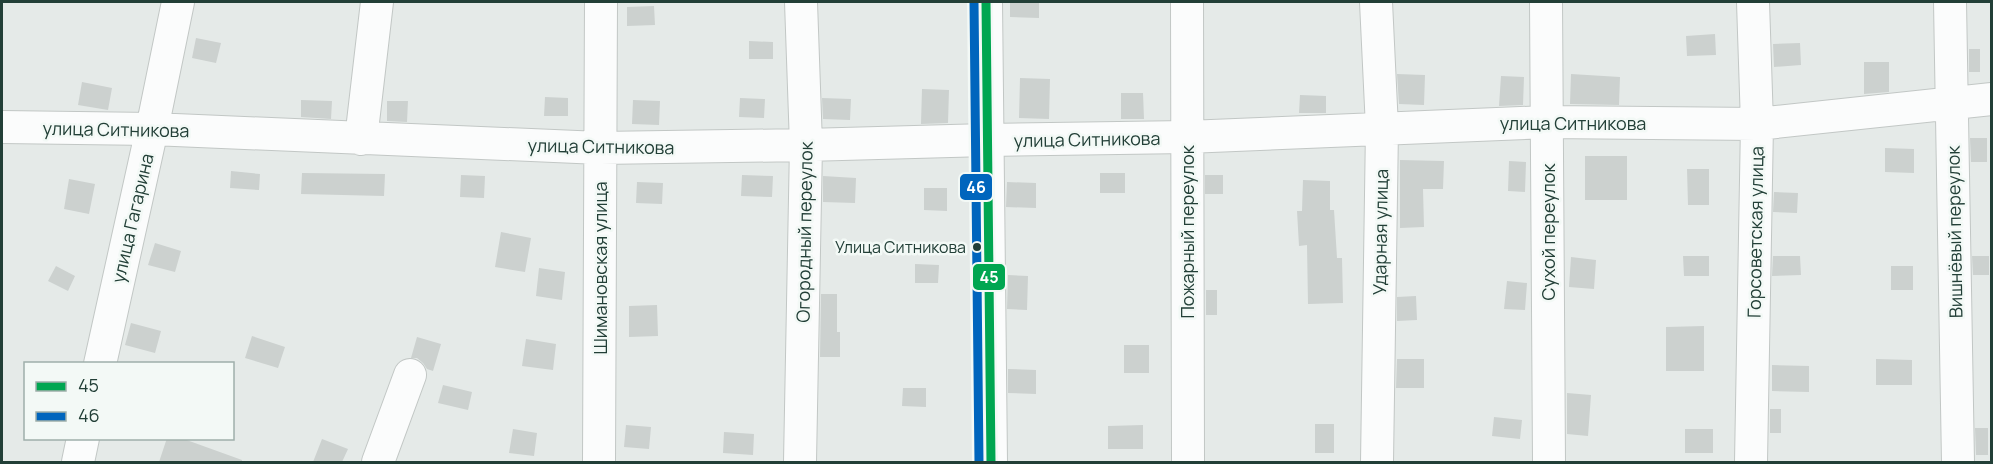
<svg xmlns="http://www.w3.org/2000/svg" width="1993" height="464" viewBox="0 0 1993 464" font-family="Manrope,sans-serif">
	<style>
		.building { fill: #ccd1cf }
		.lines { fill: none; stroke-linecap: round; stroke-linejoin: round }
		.minor-casing { stroke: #c2c7c5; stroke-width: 34 }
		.minor { stroke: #fbfcfc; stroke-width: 32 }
		.bus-1-casing { stroke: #f3f9f6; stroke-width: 14 }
		.bus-2-casing { stroke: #f3f9f6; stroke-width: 14 }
		.bus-1 { stroke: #00a651; stroke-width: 9 }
		.bus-2 { stroke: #0065bd; stroke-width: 9 }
		.bus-dot { fill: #223f37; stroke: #f3f9f6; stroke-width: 2 }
		.labels { text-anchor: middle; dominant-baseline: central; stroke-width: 5; stroke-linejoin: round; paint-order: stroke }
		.bus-label { font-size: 16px; fill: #223f37; stroke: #f3f9f6; text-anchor: end }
		.street-label { font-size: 18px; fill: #223f37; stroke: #f3f9f6 }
		.line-badge { stroke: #f3f9f6; stroke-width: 2 }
		.badge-label { font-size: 16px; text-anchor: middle; font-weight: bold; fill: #fff }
	</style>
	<rect width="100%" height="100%" fill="#e5eae8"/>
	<path class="building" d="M1010,2h29v16l-29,-1z
		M654,6l1,19 -28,1v-19z
		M1715,34l1,21 -29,1 -1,-20z
		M196,38l25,5 -5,20 -24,-5z
		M749,41l24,1v17h-24z
		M1800,43l1,22 -27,2 -1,-23z
		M1969,49h11v23h-11z
		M1864,62h25v30l-25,2z
		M1397,74l28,1 -1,30 -25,-1z
		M1571,74l49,3 -1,28 -49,-1z
		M1501,76l23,1 -1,28 -24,1z
		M1020,78l30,1 -1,40 -30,-1z
		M82,82l30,6 -4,22 -30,-5z
		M922,89l27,1 -1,33 -27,1z
		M1121,93h22l1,26h-23z
		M1300,95l26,1v17h-27z
		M545,97l23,1v18h-24z
		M740,98l25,1 -1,19 -25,-1z
		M822,98l29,1 -1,21 -27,-1z
		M301,100l31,1 -1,18 -30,-2z
		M633,100l27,1 -1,24 -27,-1z
		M387,101h21l-1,21 -20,-1z
		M1970,138h17v24h-16z
		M1885,148l29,1v24l-29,-1z
		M1585,156h42v44h-42z
		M1400,160l44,1 -1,28h-20l1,38 -24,1z
		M1509,161l17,1 -1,30 -17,-1z
		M1687,169h22v36h-21z
		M231,171l29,3 -1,16 -29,-2z
		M302,173l83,1 -1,22 -83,-2z
		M1100,173h25v20h-25z
		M461,175l24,1 -1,22 -24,-1z
		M742,175l31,1 -1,21 -31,-1z
		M1205,175h18v19h-18z
		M823,176l33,2 -1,25 -32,-1z
		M69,179l26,5 -6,30 -25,-5z
		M1303,180l27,1v29h4l3,48h5l1,45 -35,1 -1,-59 -8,1 -2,-35h5z
		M637,182l26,1 -1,21 -26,-1z
		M1007,182l29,1v25l-30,-1z
		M924,188h23v23l-23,-1z
		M1774,192l24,1 -1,20 -24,-1z
		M501,232l30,6 -6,34 -30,-5z
		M155,243l26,8 -6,21 -27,-7z
		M1683,256h26v20h-25z
		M1773,256h27l1,19 -29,1z
		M1972,256h17v19h-16z
		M1571,257l25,3 -2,29 -25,-2z
		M915,264l24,1 -1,18h-23z
		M56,266l19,10 -7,15 -20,-10z
		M1891,266h22v24h-22z
		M539,268l26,4 -3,28 -26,-4z
		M1008,275l20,1 -1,34 -20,-1z
		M1507,281l20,2 -2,27 -21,-1z
		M1206,290h11v25h-11z
		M821,294h16v38h3v25h-20z
		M1416,296l1,24 -20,1v-24z
		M657,305l1,31 -29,1v-31z
		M131,323l30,8 -6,22 -30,-8z
		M1704,326v45h-38v-44z
		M252,336l33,11 -7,21 -33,-10z
		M417,337l24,7 -8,27 -6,-2 -4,-6 -6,-5h-6z
		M526,339l30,5 -3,26 -31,-4z
		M1124,345h25v28h-25z
		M1397,359h27v29h-28z
		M1876,359l36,1v25h-36z
		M1772,365l37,1v26l-37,-1z
		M1008,369l28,1v24l-28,-1z
		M443,385l29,7 -4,18 -30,-7z
		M903,388h23v19l-24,-1z
		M1567,393l24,2 -3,41 -21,-2z
		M1770,409h11v24h-11z
		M1494,417l28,3 -2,19 -28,-3z
		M1315,424h19v29h-19z
		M626,425l25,2 -2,22 -25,-2z
		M1143,425v24h-35v-23z
		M1975,428h13v27h-12z
		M513,429l24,4 -3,23 -25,-3z
		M1685,429h28v24h-28z
		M724,432l30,2 -1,21 -30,-2z
		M167,438h14l61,22v2h-83z
		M322,439l26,10 -6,13h-29z"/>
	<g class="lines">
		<defs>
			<path id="minor" d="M986,2l5,460
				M1187,2l1,460
				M1376,2l6,126 -5,334
				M1546,2l3,460
				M1950,2l8,460
				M2,127l150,2 448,19 206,-3 181,-5 200,-3 360,-15 210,2 235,-25
				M361,139l16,-137
				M100,364l52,-235 26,-127
				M78,462l5,-24
				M378,462l32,-87
				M599,462l2,-460
				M800,462l6,-317 -5,-143
				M1751,462l6,-338 -4,-122"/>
		</defs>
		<use href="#minor" class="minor-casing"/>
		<use href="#minor" class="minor"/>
		<defs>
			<path id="bus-1" d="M986,2l5,460"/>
			<path id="bus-2" d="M974,2l5,460"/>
		</defs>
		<use href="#bus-1" class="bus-1-casing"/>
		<use href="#bus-2" class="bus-2-casing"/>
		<use href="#bus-1" class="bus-1"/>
		<use href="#bus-2" class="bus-2"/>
	</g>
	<circle class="bus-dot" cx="977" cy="247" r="5"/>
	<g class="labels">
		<g class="bus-label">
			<text x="966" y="247">Улица Ситникова</text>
		</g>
		<g class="street-label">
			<text x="1573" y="123">улица Ситникова</text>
			<text transform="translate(116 129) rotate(1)">улица Ситникова</text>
			<text transform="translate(1087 139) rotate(-1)">улица Ситникова</text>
			<text transform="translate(601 146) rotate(1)">улица Ситникова</text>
			<text transform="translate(132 218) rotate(-77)">улица Гагарина</text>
			<text transform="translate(804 232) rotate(-89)">Огородный переулок</text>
			<text transform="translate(1187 232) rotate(-90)">Пожарный переулок</text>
			<text transform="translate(1380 232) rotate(-89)">Ударная улица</text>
			<text transform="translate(1548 232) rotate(-90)">Сухой переулок</text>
			<text transform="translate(1755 232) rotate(-89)">Горсоветская улица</text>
			<text transform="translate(1954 232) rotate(-91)">Вишнёвый переулок</text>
			<text transform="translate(600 268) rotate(-90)">Шимановская улица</text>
		</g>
	</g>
	<g class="line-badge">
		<rect x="959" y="173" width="34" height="28" rx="6" fill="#0065bd"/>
		<rect x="972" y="263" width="34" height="28" rx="6" fill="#00a651"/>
	</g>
	<g class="badge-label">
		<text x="976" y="193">46</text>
		<text x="989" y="283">45</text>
	</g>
	<rect width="1993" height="464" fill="none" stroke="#223f37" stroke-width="6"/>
	<rect x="24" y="362" width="210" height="78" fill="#f3f9f6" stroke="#9fafaa" stroke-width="1.5"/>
	<rect x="36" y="382" width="30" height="9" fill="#00a651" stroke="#9fafaa" stroke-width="1.5"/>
	<text x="78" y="392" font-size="18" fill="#223f37">45</text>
	<rect x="36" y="412" width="30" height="9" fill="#0065bd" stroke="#9fafaa" stroke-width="1.5"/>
	<text x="78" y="422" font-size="18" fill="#223f37">46</text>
</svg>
